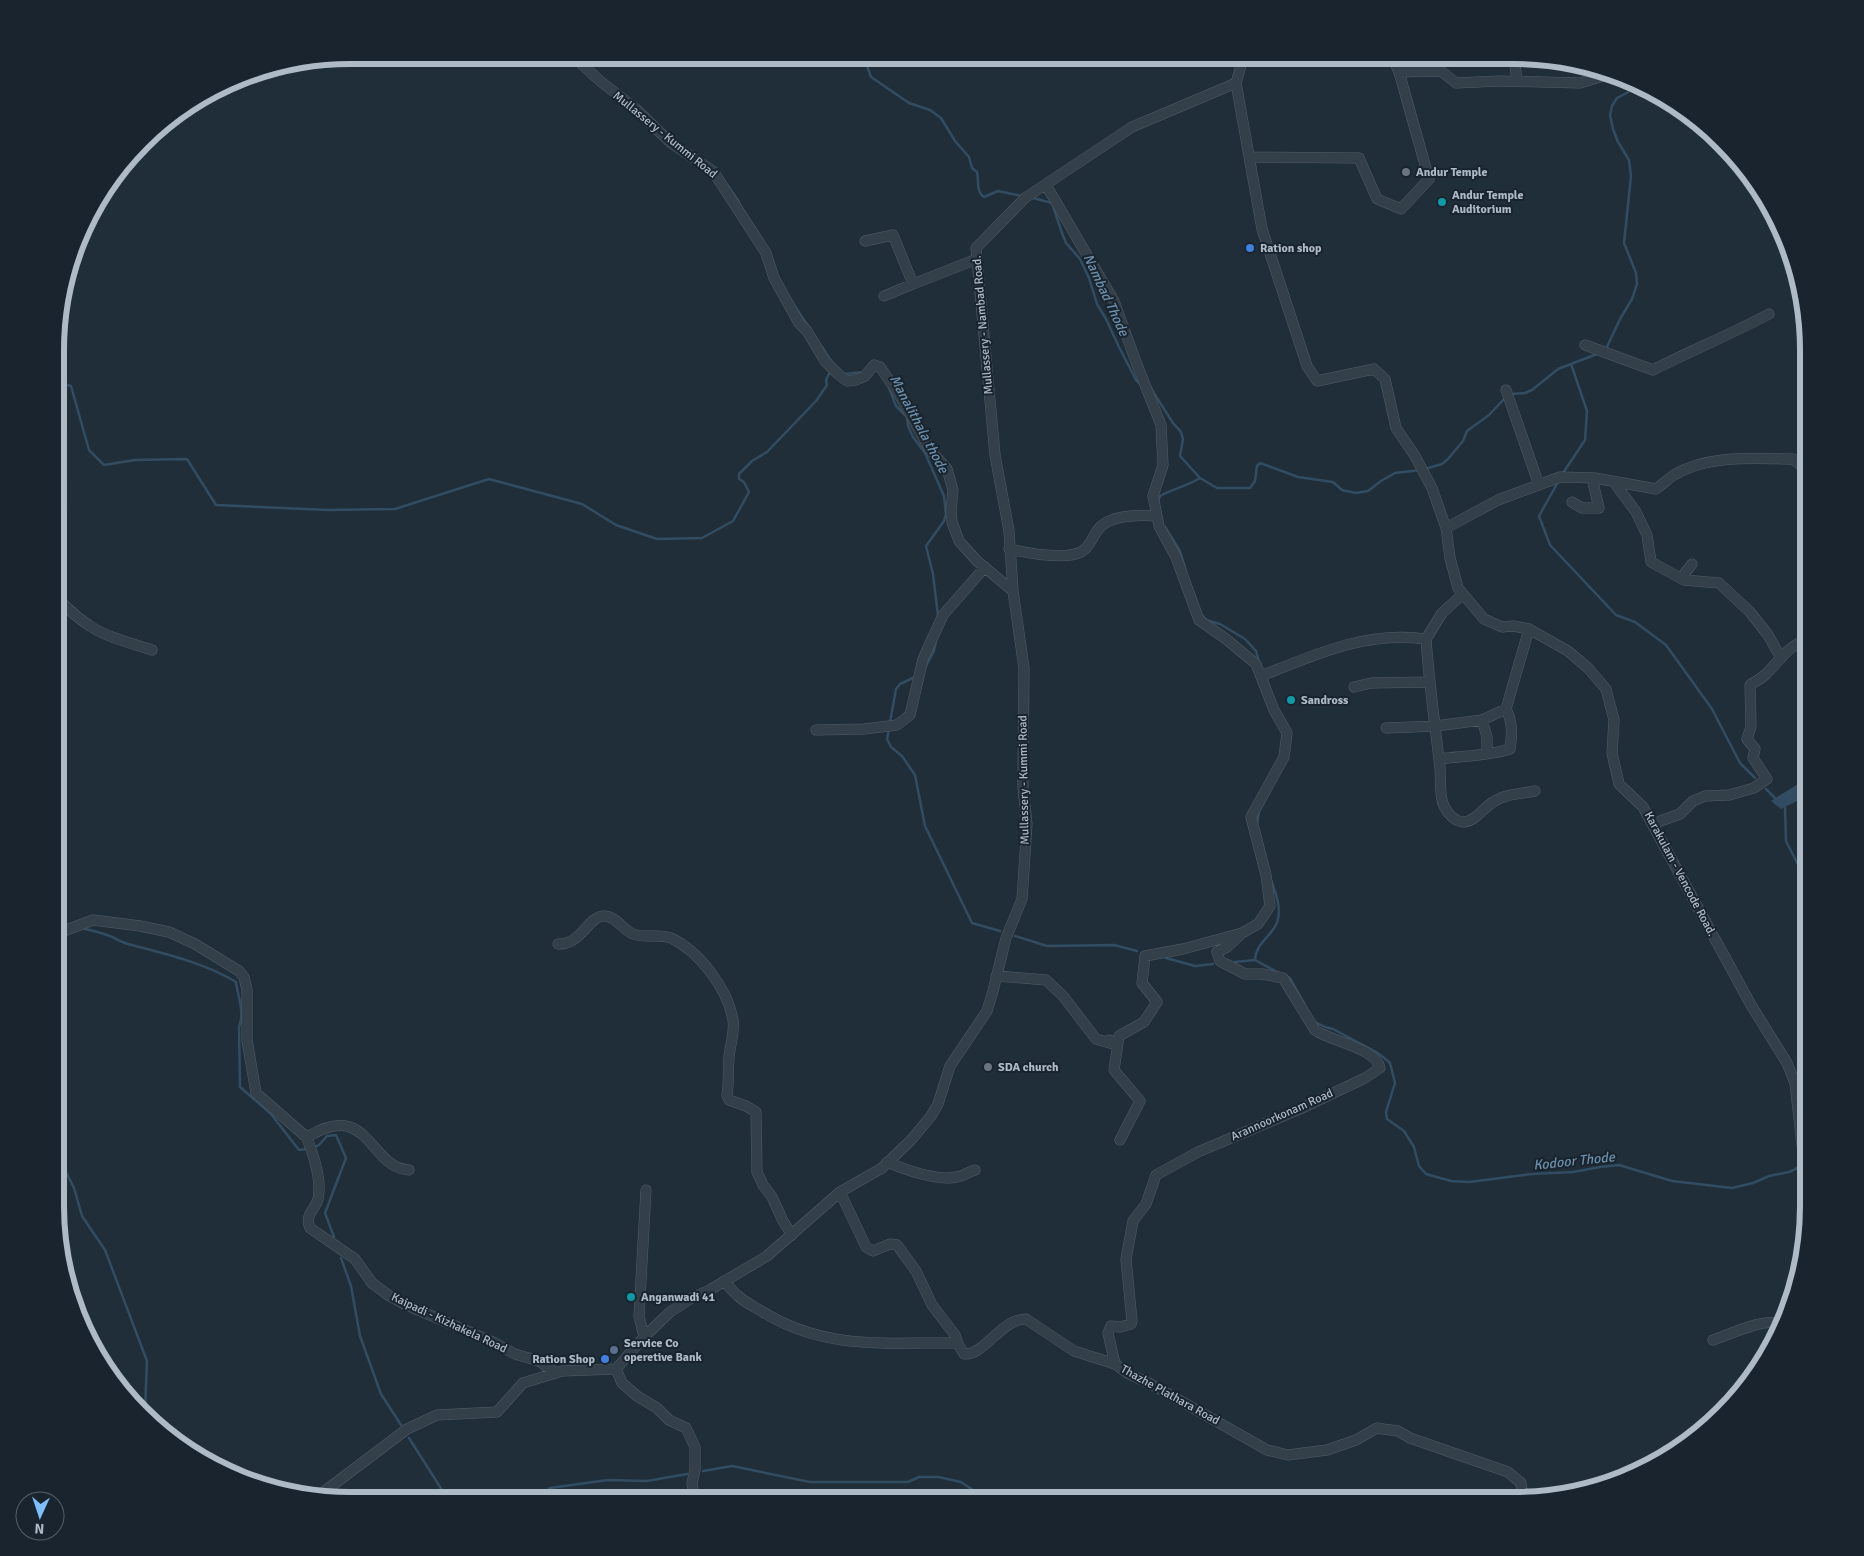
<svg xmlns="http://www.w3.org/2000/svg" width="1864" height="1556" viewBox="0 0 1864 1556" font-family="Signika,sans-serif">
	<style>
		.water { fill: #324c61 }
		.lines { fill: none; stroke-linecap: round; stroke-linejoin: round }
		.stream { stroke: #324c61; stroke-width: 2.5 }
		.minor-casing { stroke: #515d67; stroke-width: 11 }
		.minor { stroke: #333f49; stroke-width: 10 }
		.worship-dot { fill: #6b7280; stroke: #19242e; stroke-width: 2 }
		.culture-dot { fill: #0f9aa8; stroke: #19242e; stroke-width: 2 }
		.shop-dot { fill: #3f7fe0; stroke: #19242e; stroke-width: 2 }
		.service-dot { fill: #5c6f8a; stroke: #19242e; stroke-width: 2 }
		.labels { text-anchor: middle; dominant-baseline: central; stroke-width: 4; stroke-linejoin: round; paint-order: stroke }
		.street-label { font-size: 12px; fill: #aebac6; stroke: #19242e }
		.poi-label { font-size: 12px; font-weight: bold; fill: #aebac6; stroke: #19242e; text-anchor: start }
		.water-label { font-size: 14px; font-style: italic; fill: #6d90ab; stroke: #19242e }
		.rim { fill: none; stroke: #aebac6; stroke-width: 6 }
	</style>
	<rect width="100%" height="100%" fill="#202e39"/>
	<path class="water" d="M1809,777v18l-28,14 -10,-8z"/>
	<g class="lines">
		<path class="stream" d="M865,55l3,14 3,8 38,26 21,7 11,8 14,23 14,16 3,11 5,4c2,9 -1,20 7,25l14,-6 24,5
			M728,186l11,16
			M1033,198l19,5 10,30 4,10 14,16 9,19 8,26 9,15 13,28 17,33 5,5
			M794,305l14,21
			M822,347l9,14
			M1606,349l14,-30 12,-20 5,-15 -1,-11 -12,-30 7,-67 -2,-16 -11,-18 -5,-13 -3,-14 2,-9 5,-8 23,-12
			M845,374l19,-2
			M57,382l14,4 18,64 15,15 31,-5 52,-1 29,46 112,5 67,-1 94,-30 93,25 34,21 41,14 45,-1 31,-17 16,-29 -5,-10 -5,-3v-5l13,-13 15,-9 49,-51 11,-16 -1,-5 4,-8
			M1150,387l23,36 8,9 2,7 -3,17 20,22c-13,8 -27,11 -40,18l-2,5
			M889,388l7,18 11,11 1,9 5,11 12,16 19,43 2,18 -2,7 -18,25 7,28 5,42
			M1511,394l14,-1 7,-3 26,-21 39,-15
			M1425,469l17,-5 6,-5 15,-18 4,-10 22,-16 17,-18
			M1563,473l22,-33 2,-29 -16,-47
			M1200,478l17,10h33l5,-7 2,-15 3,-3 38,14 35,5 9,8 14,3 12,-2 13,-10 14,-8 25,-3
			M1558,482l-19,34 11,29 66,70 19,7 31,23 46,64 28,54 15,15
			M1165,527l15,24 6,20
			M1201,614l5,6 14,4 25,15 11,12 3,11
			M926,666l8,-15 2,-10
			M890,722l6,-33 4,-5 15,-7
			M889,730l-2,9 4,8 11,9 13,19 10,51 47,97 28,8
			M1766,789l11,11
			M1783,806l2,1 1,34 23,45
			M1257,824l2,-12
			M1271,880c4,12 10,25 7,39 -3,16 -22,22 -23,41l24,13
			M81,928c9,2 18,4 26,7 7,2 13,7 21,9 37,10 75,18 108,38 2,16 9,30 3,45l1,60 31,27 28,36 8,-1
			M1015,936l32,10 67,-1 23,6
			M1166,958l29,8 18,-2
			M1235,962l20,-2
			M1286,976l4,2 15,27
			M1315,1022l10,5 8,2 45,24 12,10 5,20 -9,29 1,7 17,12 10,16 5,19 7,8 25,7 18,1 62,-8 42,-2 27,-5 19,-2 53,16 60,7 21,-5 16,-7 20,-4 19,-9
			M56,1118l2,6 7,46 9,18 8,28 23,34 42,111 -2,49 -4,5
			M312,1148l7,-3 8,-9 9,-1 10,23 -21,55 9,24
			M341,1258l10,28 9,50 21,58 20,31
			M409,1438l33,52 9,10
			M703,1471l29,-5 78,16h98l11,-5h19l23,5 12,8 40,11
			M538,1500l12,-12 58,-8 39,1 40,-7"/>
		<defs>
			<path id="minor" d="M1392,56l7,16 42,-1 15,12 43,-2 81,2 30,-9
				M1514,56l3,25
				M1236,83l26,146 45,137 10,15 57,-12 11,10 11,49 19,28 17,32 14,40 4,30 8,30 26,31 18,8 11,-1 16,3 39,22 20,17 18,21 8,31 -2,33 7,31 24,23 108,198 36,58 8,20 7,62 6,8
				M1249,157l110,1 18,41 24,10 28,-30 -30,-107
				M1046,185l68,116 22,61 25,63 2,40 -10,31 6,30 17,31 23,63 27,19 30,25 18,46 13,23 -3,24 -33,60 15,58 4,31 -12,18 -16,9 -59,16 -38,7 -3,27 15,19 -13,20 -25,14 -5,34 26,31 -20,39
				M865,241l28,-6 20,49 64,-25
				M884,296l29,-12
				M1585,345l68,25c38,-19 78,-36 116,-56
				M1506,390l33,95
				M1614,482l22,30 11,23 4,27 33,18 35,3 31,29 18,23 13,23
				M1572,502l10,6h17l-7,-30
				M1446,528l52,-28 62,-23 35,1 61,11c6,-4 12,-10 18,-14 35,-21 80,-16 119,-16l16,13
				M1009,549c18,4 56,11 72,3 9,-5 11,-14 16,-21 11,-17 43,-16 60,-15
				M1684,580l1,-7 7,-9
				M1013,591l-4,-60 -14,-76 -19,-207 49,-50 107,-71 104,-44 8,-28
				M57,598c10,10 20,20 33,28 18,12 41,17 62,24
				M1426,639l16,-26 21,-19
				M1261,676c53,-21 107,-46 165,-37 3,43 9,86 14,129 1,11 -1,28 4,38 4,8 11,16 20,16 11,-1 17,-11 25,-17 13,-11 30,-11 46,-14
				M1354,687l17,-4 58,-1
				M1482,720l5,17v16
				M1386,728l50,-2 46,-6 24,-11
				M816,730l48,-1 33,-4 13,-10 13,-56 20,-44 42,-48
				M1439,759c23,-3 49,-3 71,-10 2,-15 3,-26 -4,-40l23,-80
				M1652,824l28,-10 13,-13 12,-5 24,-1 25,-7 13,-9 -14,-21 2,-9 -8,-10 4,-12 -1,-42c5,-3 12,-7 16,-11 14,-14 23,-30 43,-34
				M56,934l37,-14 47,6 29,6 26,12 44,27 5,6 3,13v50l9,53 48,42 5,1c61,-36 60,32 100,34
				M558,944c24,1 30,-29 47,-28 12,1 18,14 28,18 12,5 26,-1 38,4 28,13 57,51 62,82 2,12 -3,25 -4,37 -1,13 0,26 -2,38l2,5 17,6 10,6 1,60 6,13 9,12 11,24 9,14
				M996,976l50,4 17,16 33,43 21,6 -8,-5
				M306,1136c7,17 16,45 12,63 -3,11 -14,16 -8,29l45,31 17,24 16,12 16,9 89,38 22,12 24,7 17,12
				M887,1162c19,8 50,19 70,15 6,-1 12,-5 18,-7
				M840,1192l26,55 7,4 17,-7 7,1 19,26 16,34 23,30 3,9 6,10c20,2 37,-35 62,-35l48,32 41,13 14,10 20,9 118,67 21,5 39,-5 29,-10 21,-12 6,1 15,2 12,7 98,34 13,11 2,16
				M724,1281c4,4 8,10 13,14 7,7 18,12 26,17 63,39 125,30 195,31
				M644,1337l-5,-21 7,-126
				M1713,1340c15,-5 53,-23 67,-16
				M1771,1343l1,-5 17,-28
				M1115,1364l-7,-31 3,-7 9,1 11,-3 1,-3 -6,-62 7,-38 13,-17 10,-29 42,-23 102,-43 65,-31 15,-10c-4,-20 -50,-27 -65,-38l-32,-52 -20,-4h-18l-25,-13 -3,-9 10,-5 13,-12
				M616,1369l6,14 15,13 20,12 12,12 17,8 9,19v23l-3,13 2,13 7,5
				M317,1497l90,-68 30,-14 60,-3 26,-29 39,-12 54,-2 28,-32 26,-25 23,-15 15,-6 59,-35 73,-64 42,-24 30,-29 19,-23 7,-12 12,-38 37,-55 6,-20 13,-53 16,-39 5,-75 -4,-36 1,-120 -11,-77 -36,-30 -18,-20 -7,-19 -1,-11 2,-21 -6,-21 -17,-19 -30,-54 -20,-29 -6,-2 -9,11 -9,4 -9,1 -9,-7 -13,-13 -18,-30 -8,-8 -25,-45 -8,-25 -53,-82 -42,-28 -35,-34 -36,-28 -28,-26"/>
		</defs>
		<use href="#minor" class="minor-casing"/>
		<use href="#minor" class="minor"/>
	</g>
	<g class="worship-dot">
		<circle cx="1406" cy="172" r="5"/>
		<circle cx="988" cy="1067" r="5"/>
	</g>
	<g class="culture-dot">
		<circle cx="1442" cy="202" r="5"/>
		<circle cx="1291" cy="700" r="5"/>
		<circle cx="631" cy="1297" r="5"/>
	</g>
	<g class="shop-dot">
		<circle cx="1250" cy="248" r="5"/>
		<circle cx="605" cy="1359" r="5"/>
	</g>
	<circle class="service-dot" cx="614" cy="1350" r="5"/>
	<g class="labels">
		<g class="street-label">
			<text transform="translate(665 135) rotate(39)">Mullassery - Kummi Road</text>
			<text transform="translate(983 325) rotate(-95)">Mullassery - Nambad Road.</text>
			<text transform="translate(1024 780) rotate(-91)">Mullassery - Kummi Road</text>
			<text transform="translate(1680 874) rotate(62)">Karakulam - Vencode Road.</text>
			<text transform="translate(1282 1115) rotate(-24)">Arannoorkonam Road</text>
			<text transform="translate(449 1323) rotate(25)">Kaipadi - Kizhakela Road</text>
			<text transform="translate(1170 1395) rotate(29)">Thazhe Plathara Road</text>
		</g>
		<g class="poi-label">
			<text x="1416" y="172">Andur Temple</text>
			<text x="1452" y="195">Andur Temple<tspan x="1452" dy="14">Auditorium</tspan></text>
			<text x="1260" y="248">Ration shop</text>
			<text x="1301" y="700">Sandross</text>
			<text x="998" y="1067">SDA church</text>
			<text x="641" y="1297">Anganwadi 41</text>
			<text x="624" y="1343">Service Co<tspan x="624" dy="14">operetive Bank</tspan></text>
			<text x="595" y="1359" text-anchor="end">Ration Shop</text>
		</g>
		<g class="water-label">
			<text transform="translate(1106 295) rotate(65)">Nambad Thode</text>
			<text transform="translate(919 424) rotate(62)">Manalithala thode</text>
			<text transform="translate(1574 1161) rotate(-6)">Kodoor Thode</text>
		</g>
	</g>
	<path d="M0 0H1864V1556H0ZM350 64H1514A286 286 0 0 1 1800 350V1206A286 286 0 0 1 1514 1492H350A286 286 0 0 1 64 1206V350A286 286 0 0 1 350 64Z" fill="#19242e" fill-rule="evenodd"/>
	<path class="rim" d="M350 64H1514A286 286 0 0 1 1800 350V1206A286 286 0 0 1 1514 1492H350A286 286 0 0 1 64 1206V350A286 286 0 0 1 350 64Z"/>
	<g transform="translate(40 1516) rotate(183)"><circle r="24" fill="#19242e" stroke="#55606b"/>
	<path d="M0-4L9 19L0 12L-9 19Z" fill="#7dbefc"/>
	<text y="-8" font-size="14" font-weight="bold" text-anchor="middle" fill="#aebac6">N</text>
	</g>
</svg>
